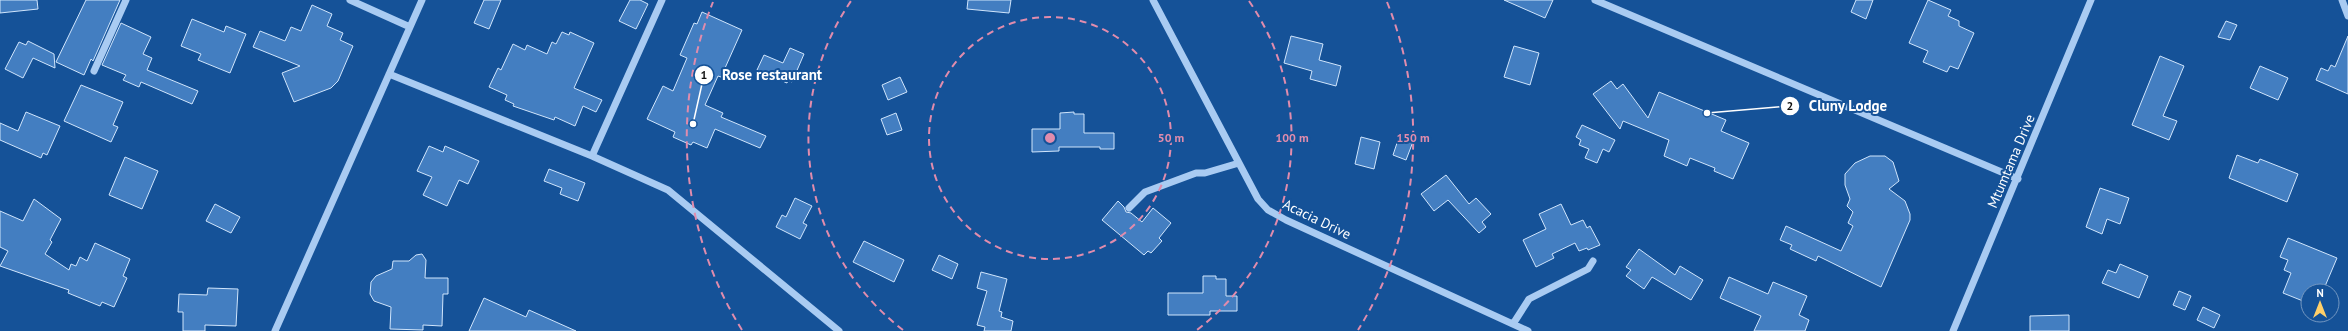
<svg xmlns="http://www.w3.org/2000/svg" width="2348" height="331" viewBox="0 0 2348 331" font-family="'PT Sans',sans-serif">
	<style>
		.building { fill: #437ec1; stroke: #d0e5fc }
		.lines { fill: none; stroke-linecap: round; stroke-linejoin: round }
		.minor { stroke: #a9cbf2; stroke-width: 7 }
		.ring { fill: none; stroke: #e08cad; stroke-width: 2; stroke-dasharray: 7 5 }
		.labels { text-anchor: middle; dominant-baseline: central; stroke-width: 4; stroke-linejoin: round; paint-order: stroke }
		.street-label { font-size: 14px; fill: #fff; stroke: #155298 }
		.centre { fill: #e08cad; stroke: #155298; stroke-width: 2 }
		.ring-label { font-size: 12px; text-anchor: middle; font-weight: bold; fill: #e08cad; stroke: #155298; stroke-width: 4; stroke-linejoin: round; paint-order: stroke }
		.leader { fill: none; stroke: #fff; stroke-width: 1.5 }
		.callout-dot { fill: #fff; stroke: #155298; stroke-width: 1.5 }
		.mark-label { font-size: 12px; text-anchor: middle; font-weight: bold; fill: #111 }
		.callout-label { font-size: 15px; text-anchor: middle; font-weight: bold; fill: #fff; stroke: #155298; stroke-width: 4; stroke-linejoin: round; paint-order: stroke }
	</style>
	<rect width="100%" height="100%" fill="#155298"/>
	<path class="building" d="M0,0h37l1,9 -38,4z
		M86,0h34l-27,61 -2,-2 -7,16 -28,-13z
		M484,0h17l-12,29 -15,-6z
		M630,0h10l8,4 -12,25 -17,-8z
		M968,0h43l-2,13 -42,-4z
		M1504,0h49l-8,18z
		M1856,0h17l-7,19 -15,-7z
		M1928,0l23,10 -3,6 11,5v5l15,7 -16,36 -8,-3 -3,6 -24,-10 5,-11 -19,-8z
		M312,5l20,9 -5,12 16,7 -3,7 13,6 -15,35 -7,7 -37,14 -12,-29 18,-7 -47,-19 7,-16 25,10 6,-14 10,4z
		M702,12l40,18 -21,47 -3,-1 -13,29 18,8 -2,4 45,19 -6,12 -45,-19 -8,19 -14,-6 -2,3 -18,-8 2,-5 -28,-13 16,-33 10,5 14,-33 -7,-3 14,-32 3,1z
		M192,19l32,13 2,-6 20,8 -16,39 -32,-13 3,-6 -20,-8z
		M2226,21l11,4 -7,15 -12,-3z
		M121,23l30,14 -8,17 9,4 -5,12 51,21 -6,13 -51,-22 -2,5 -16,-7 3,-5 -24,-10z
		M562,32l7,3 1,-3 24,11 -20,45 28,12 -6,12 -13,-6 -8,20 -20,-9 -1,3 -41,-14 1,-2 -9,-4 2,-5 -18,-8 9,-19 3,2 12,-26 12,6 2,-5 20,9 5,-12 4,2z
		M1291,36l32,8 -4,16 22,6 -5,20 -26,-7 2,-8 -28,-8z
		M2348,36v58l-32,-14 5,-12 7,3 3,-6 4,2z
		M28,41l26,13 1,14 -22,-10 -10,20 -18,-9 14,-27 7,3z
		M1514,46l25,7 -9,32 -26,-8z
		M790,48l14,6 -12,28 -4,-2 -1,3 -30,-13 7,-15 19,8z
		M2160,56l24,10 -21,50 14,5 -8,19 -37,-15z
		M2260,66l28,12 -10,22 -28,-12z
		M900,77l7,15 -19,8 -6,-15z
		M1611,81l6,8 6,-5 25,34 11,-26 67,28 -5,11 28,12 -16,36 -19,-8 1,-3 -25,-10 -3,8 -23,-10 5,-16 -46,-19 -3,8 -27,-35z
		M81,85l42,17 -10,23 5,2 -7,15 -47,-21z
		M26,112l34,14 -13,29 -4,-2 -2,5 -41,-18v-17l18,8z
		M1074,112v2h10v19h30v16h-14v-2h-41v4l-27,1v-23h28v-16z
		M896,113l6,17 -15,5 -6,-16z
		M1582,125l33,15 -6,12 -6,-3 -6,14 -12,-5 4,-9 -10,-4 2,-5 -5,-3z
		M1400,134l14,5 -8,21 -13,-5z
		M1361,137l19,5 -6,27 -19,-5z
		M429,146l14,6 2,-6 34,15 -11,23 -9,-4 -12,26 -24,-11 9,-18 -15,-6z
		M2237,155l21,8 2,-4 38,15 -11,28 -58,-24z
		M1870,156h15l8,6 6,19 -10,8 16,12 5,13v6l-29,67 -63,-31 -2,5 -26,-12 2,-4 -12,-5 6,-14 55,25 12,-25 -5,-3 5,-11 -6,-6 3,-7 -5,-14v-11l10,-11z
		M125,157l33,14 -16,38 -33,-14z
		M549,169l36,14 -7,18 -18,-7 2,-6 -18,-7z
		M1446,175l23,29 7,-6 15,16 -9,8 4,5 -7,6 -31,-33 -14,11 -13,-17z
		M2100,188l29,10 -9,26 -13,-5 -5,15 -16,-7z
		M795,198l17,8 -9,17 4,2 -7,14 -24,-12 6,-12 4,2z
		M34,199l27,20 -11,21 2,2 -7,12 24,16 2,-6 5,2 4,-9 7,4 8,-18 35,16 -7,17 4,2 -13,29 -12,-5 -2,4 -32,-13 1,-3 -69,-24 8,-15 -8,-4v-36l23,10z
		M1118,201l6,6 2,5 5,1 11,9 11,-14 18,15 -12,15 3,3 -11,12 -3,-2 -4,4 -42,-35z
		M215,204l25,13 -9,16 -25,-12z
		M1561,204l10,21 12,-5 4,8 3,-2 10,19 -12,5 -1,-2 -8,3 -4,-8 -23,11 2,4 -18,9 -13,-27 23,-11 -7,-15z
		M2288,238l49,20 -14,33h-15v12l-25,-10 8,-20 -7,-3 4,-10 -8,-3z
		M864,241l40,19 -10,22 -41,-20z
		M1639,249l36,26 5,-9 23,14 -12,20 -39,-23 -8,12 -18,-13 5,-6 -5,-3z
		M422,254l4,6 -1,18h23v16h-5l-1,32 -19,-1v5l-33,-1 1,-22 -17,-6 -4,-7 1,-12 5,-6 16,-7 1,-8h16l7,-6z
		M939,255l19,9 -6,15 -20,-9z
		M2120,264l28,12 -9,22 -37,-15 6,-13 8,3z
		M981,272l26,7 -8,32 3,1 -1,5 12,4 -2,10h-27l1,-4 -8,-2 10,-34 -10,-3z
		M1203,276h13v3h10v17h11v15h-27v4h-42v-22h35z
		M1729,277l39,17 5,-12 34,14 -8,19 10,5 -4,11h-51l7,-15 -41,-18z
		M208,288l30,1 -2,37 -31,-1v6h-22v-19h-5l1,-18 28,1z
		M2179,291l12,5 -6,14 -12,-5z
		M484,298l42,19 3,-7 47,21h-107z
		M2203,307l17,8 -6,13 -17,-8z
		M2069,315v16h-39v-15z"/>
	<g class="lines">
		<path class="minor" d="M350,0l60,27
			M1153,0l105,199 10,11 18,10 242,111
			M1595,0l423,179
			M2342,0l6,16
			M94,71l32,-71
			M389,74l203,82 76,34 171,141
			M592,156l70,-156
			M1129,208l16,-16 51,-19h9l34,-10
			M1513,324l16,-25 59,-30 5,-8
			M275,331l147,-331
			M1953,331l138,-331"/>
	</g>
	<g class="ring">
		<circle cx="1050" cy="138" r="121"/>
		<path d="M903 330A242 242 0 0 1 851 1M1249 1A242 242 0 0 1 1197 330"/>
		<path d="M742 330A363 363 0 0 1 713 2M1387 2A363 363 0 0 1 1358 330"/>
	</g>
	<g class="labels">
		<g class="street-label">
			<text transform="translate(2011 161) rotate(-67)">Mtumtama Drive</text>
			<text transform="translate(1317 219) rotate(26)">Acacia Drive</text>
		</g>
	</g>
	<circle cx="1050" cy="138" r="6" class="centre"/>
	<g class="ring-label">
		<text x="1171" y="142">50 m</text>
		<text x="1292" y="142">100 m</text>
		<text x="1413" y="142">150 m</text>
	</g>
	<path class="leader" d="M693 124L704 75M1707 113L1790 106"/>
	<g class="callout-dot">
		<circle cx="693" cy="124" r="4"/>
		<circle cx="1707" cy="113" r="4"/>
		<circle cx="704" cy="75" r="10"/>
		<circle cx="1790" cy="106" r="10"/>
	</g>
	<g class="mark-label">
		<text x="704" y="79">1</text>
		<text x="1790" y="110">2</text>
	</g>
	<g class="callout-label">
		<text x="772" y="80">Rose restaurant</text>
		<text x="1848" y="111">Cluny Lodge</text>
	</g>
	<g transform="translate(2320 303)"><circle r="19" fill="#155298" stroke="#7397c1"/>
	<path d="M0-3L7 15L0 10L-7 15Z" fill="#ffd06a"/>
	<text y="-6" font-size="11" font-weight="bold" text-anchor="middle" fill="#ffffff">N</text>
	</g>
</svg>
